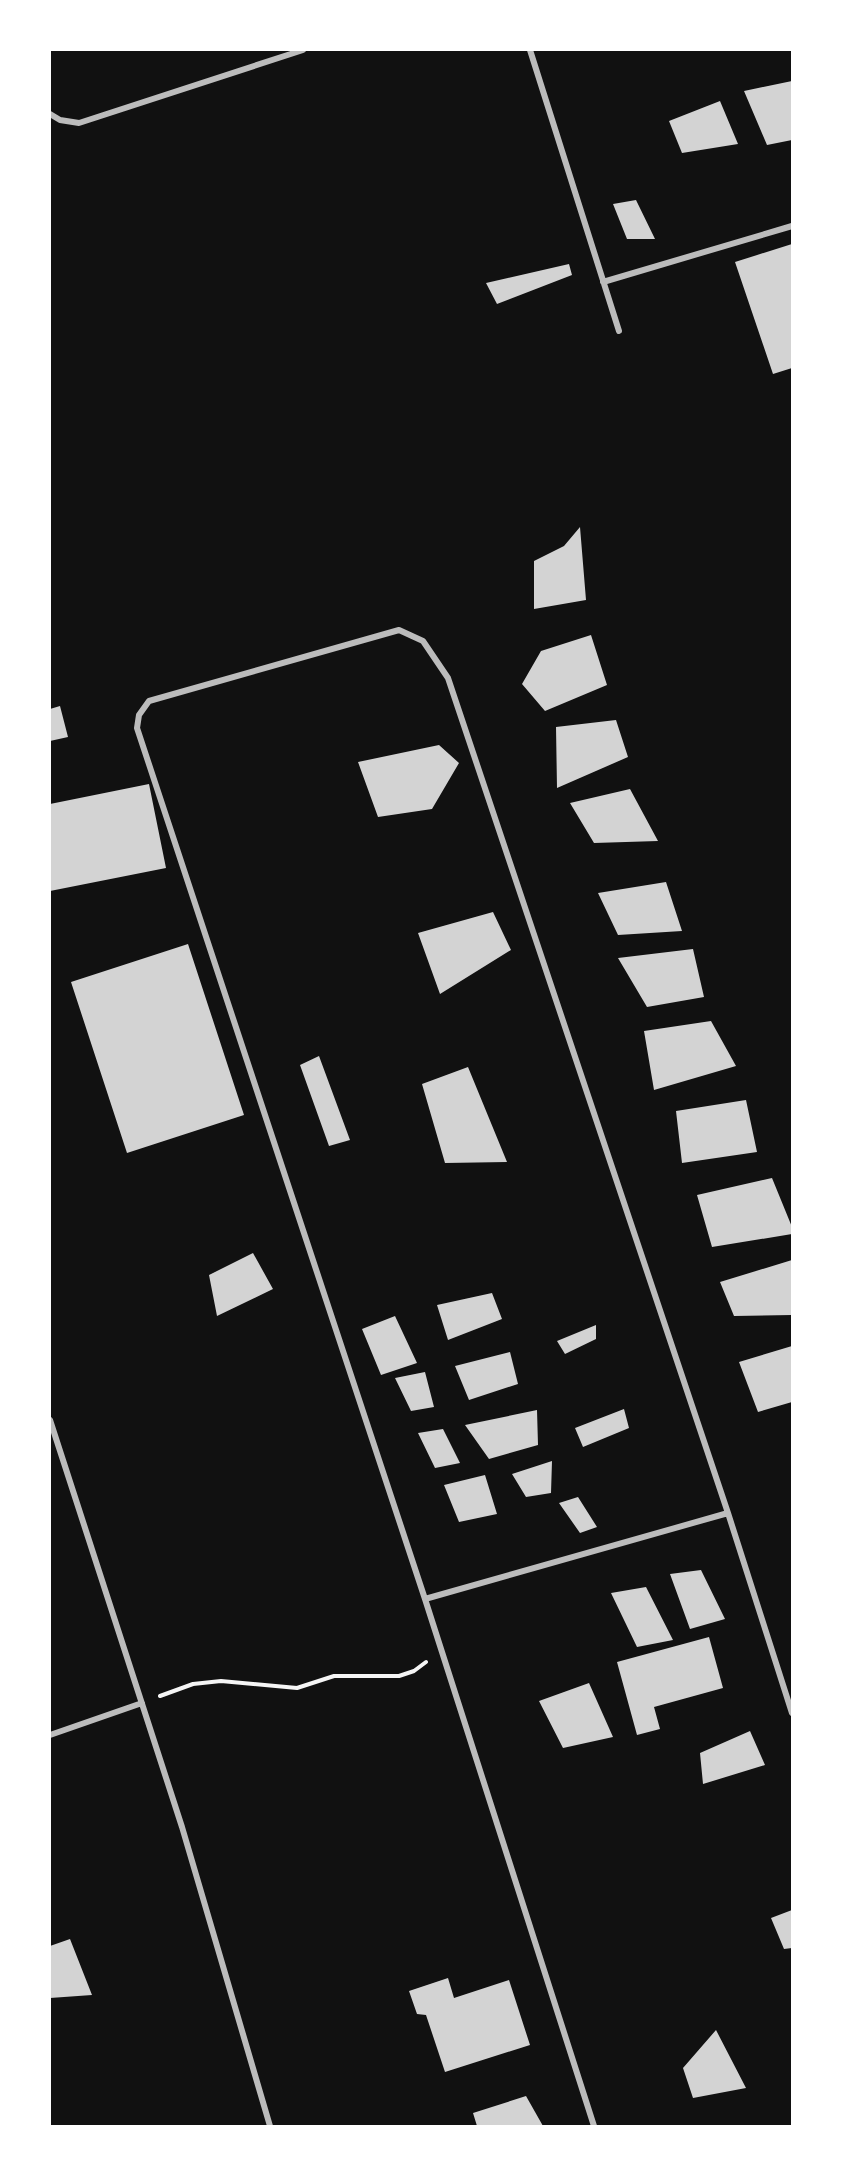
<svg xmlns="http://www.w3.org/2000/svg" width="842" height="2176" viewBox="0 0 842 2176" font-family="Barlow,sans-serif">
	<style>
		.building { fill: #d3d3d3 }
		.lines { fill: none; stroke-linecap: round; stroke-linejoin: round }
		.path { stroke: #f5f5f5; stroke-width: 4 }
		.minor { stroke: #bcbcbc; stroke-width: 6 }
	</style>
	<rect width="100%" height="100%" fill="#111"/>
	<path class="building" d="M792,81v59l-25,5 -23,-54z
		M720,101l18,43 -56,9 -13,-32z
		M636,200l19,39h-28l-14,-35z
		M792,244v124l-19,6 -38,-112z
		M569,264l3,11 -75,29 -11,-21z
		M580,527l6,73 -52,9v-48l30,-15z
		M591,635l16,50 -62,26 -23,-27 19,-33z
		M60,706l8,31 -18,4v-32z
		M616,720l12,37 -71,31 -1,-61z
		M439,745l20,18 -27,46 -54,8 -20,-55z
		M149,784l17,84 -116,23v-87z
		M630,789l28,52 -64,2 -24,-40z
		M666,882l16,49 -64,4 -20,-42z
		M493,912l18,38 -71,44 -22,-61z
		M188,944l56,171 -117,38 -56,-171z
		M693,949l11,48 -57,10 -29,-49z
		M711,1021l25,45 -82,24 -10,-59z
		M319,1056l31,84 -21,6 -29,-81z
		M468,1067l39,95 -62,1 -23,-79z
		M746,1100l11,52 -75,11 -6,-52z
		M772,1178l20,49v7l-80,13 -15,-52z
		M253,1253l20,36 -56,27 -8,-41z
		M792,1260v55l-58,1 -14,-34z
		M492,1293l10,26 -54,21 -11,-35z
		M395,1316l22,47 -36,12 -19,-46z
		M596,1325v14l-31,15 -8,-13z
		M792,1346v56l-34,10 -19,-50z
		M510,1352l8,32 -49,16 -14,-34z
		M425,1372l9,35 -23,4 -16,-33z
		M624,1409l5,19 -46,19 -8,-19z
		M537,1410l1,35 -49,14 -24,-34z
		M443,1429l17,34 -25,5 -17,-35z
		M552,1461l-1,32 -25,4 -14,-23z
		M485,1475l12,39 -38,8 -15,-37z
		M578,1497l19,30 -17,6 -21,-30z
		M701,1570l24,49 -35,10 -20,-55z
		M646,1587l27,53 -36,7 -26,-54z
		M709,1637l14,51 -69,19 6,22 -23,6 -20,-73z
		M589,1683l24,54 -50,11 -24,-47z
		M750,1731l15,34 -62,19 -3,-31z
		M792,1910v38l-8,1 -13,-31z
		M70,1939l22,56 -42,3v-52z
		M448,1978l6,20 55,-18 21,65 -85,27 -19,-57 -9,-1 -8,-23z
		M716,2030l30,58 -53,10 -10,-30z
		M526,2096l17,30h-66l-4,-13z"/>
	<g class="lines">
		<path class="path" d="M160,1696l33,-12 28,-3 76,7 37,-12h65l15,-5 12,-9"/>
		<path class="minor" d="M530,50l89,281
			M50,114l10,6 19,3 224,-73
			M603,282l189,-56
			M50,1420l132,407 88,299
			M425,1599l303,-86
			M50,1735l92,-32
			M594,2126l-169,-527 -288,-871 2,-13 10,-14 250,-71 24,11 25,37 280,835 64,200"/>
	</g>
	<rect width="842" height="2176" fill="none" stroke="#ffffff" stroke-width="102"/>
</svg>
